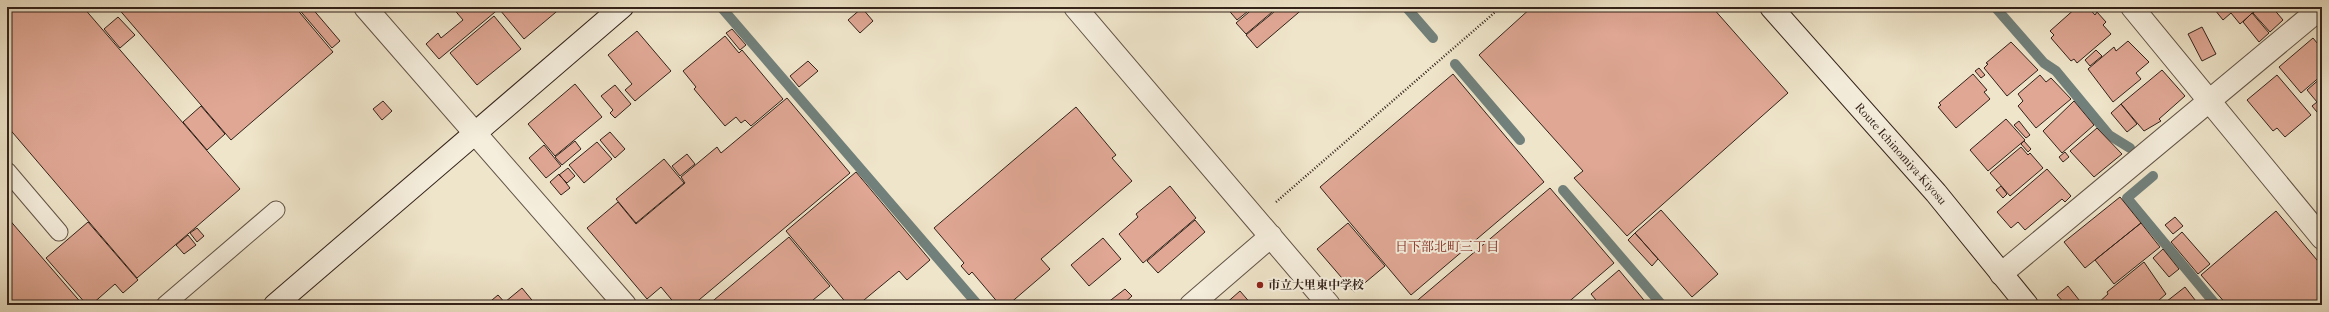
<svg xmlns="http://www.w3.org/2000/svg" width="2329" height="312" viewBox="0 0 2329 312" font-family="'IM FELL French Canon','Noto Serif JP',serif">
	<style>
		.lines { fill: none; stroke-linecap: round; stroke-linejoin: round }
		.stream { stroke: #71807b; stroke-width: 10 }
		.building { fill: #dfa794; stroke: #33221a }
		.lane-casing { stroke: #625346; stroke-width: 19 }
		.street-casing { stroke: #625346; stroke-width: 24 }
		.secondary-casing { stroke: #33221a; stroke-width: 24 }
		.path { stroke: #33221a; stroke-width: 2.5; stroke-dasharray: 1 2; stroke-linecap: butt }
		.lane { stroke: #f5eedd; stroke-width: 17 }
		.street { stroke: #f5eedd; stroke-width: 22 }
		.secondary { stroke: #f5eedd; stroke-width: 22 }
		.poi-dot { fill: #8f2418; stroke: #f5eedd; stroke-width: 1.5 }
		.labels { text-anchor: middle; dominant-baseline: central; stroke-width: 4; stroke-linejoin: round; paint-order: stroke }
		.street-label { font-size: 12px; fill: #33221a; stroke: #f5eedd }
		.poi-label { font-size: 12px; font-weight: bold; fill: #33221a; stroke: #f5eedd; text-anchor: start }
		.neighbourhood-label { font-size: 13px; fill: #7a1f14; stroke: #f5eedd }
	</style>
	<rect width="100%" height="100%" fill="#efe5ca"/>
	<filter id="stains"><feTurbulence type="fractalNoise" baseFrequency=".005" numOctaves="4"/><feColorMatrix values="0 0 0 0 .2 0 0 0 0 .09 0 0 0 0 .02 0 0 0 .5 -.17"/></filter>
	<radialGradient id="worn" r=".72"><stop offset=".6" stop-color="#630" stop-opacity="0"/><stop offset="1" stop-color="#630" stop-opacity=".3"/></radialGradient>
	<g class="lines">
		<path class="stream" d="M721,7l257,298
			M1406,7l27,31
			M1995,7l49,56 12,8 53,64 21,13
			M1455,64l65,76
			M2153,176l-26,22 89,107
			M1563,190l99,115"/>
	</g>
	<path class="building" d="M7,7h76l157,182 -103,89 -130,-152z
		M117,7h178l38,45 -102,88z
		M297,7h14l29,34 -8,7z
		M452,7h49l-62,52 -13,-15 12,-11 3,5 22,-18z
		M504,7h58l-38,32 -24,-29z
		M1226,7h27l-16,13z
		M1255,7h23l-32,27 -10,-11z
		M1280,7h25l-48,41 -11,-13z
		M1532,7h180l76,86 -161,143 -53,-58 9,-7 -104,-116z
		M2077,7h11l7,8 2,-3 9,10 -3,3 8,9 -34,29 -3,-4 -3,2 -20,-23 3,-3 -4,-4z
		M2218,7h41l-19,17 -9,-11 -8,7 -8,-10z
		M2260,7h12l11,13 -13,12 -17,-19z
		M862,8l11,13 -13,12 -12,-13z
		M2252,13l17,20 -10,9 -16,-20z
		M494,16l27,33 -44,36 -27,-32z
		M118,17l17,18 -15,13 -16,-19z
		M2202,27l14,27 -14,7 -14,-27z
		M732,29l14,16 -6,5 -14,-17z
		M637,31l34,40 -36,30 -10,-11 7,-6 -24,-29z
		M725,36l14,17 3,-3 41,49 -32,27 -6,-6 -4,3 -5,-6 -11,9 -31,-37 2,-2 -13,-16z
		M2313,38l9,11v26l-21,18 -22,-26z
		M2128,41l21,21 -13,11 5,6 -28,23 -25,-33 26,-22 2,4z
		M2011,42l27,28 -31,26 -23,-28 4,-4 -2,-1z
		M2096,50l6,6 -12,10 -5,-6z
		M808,61l10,10 -19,16 -9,-11z
		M1979,68l6,7 -4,3 -6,-7z
		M2162,70l23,26 -26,23 2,2 -17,10 -23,-27z
		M1453,74l91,108 -133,113 -91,-108z
		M1973,74l14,16 -3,2 6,7 -34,29 -18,-21 3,-2 -2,-2z
		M2040,75l6,7 5,-4 20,21 -35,29 -18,-22 5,-5 -5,-7z
		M2277,75l34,40 -26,22 -8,-9 -4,3 -26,-31z
		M2322,77v41l-10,-12 5,-4 -10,-12z
		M575,84l27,33 -47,39 -27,-32z
		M615,85l16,19 -16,14 -5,-5 3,-3 -12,-14z
		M787,98l63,75 -157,132h-17l-15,-18 -14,12 -60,-71 31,-26 18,22 49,-41 -4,-6 36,-30 4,6z
		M383,101l9,10 -10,9 -9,-11z
		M2074,101l20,24 -32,28 -19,-22z
		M2121,104l16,20 -10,8 -16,-19z
		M201,106l24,28 -18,16 -24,-28z
		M1076,107l40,48 -4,3 20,23 -91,78 9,10 -42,36h-8l-28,-33 -3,3 -8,-9 3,-3 -30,-35z
		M2006,119l19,21 -37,31 -18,-21z
		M2019,121l11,14 -4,3 -12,-13z
		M2097,128l25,26 -28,23 -24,-26z
		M610,132l15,17 -10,9 -15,-18z
		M575,141l6,8 -19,16 -7,-8z
		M2024,141l7,8 -3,3 -7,-8z
		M597,142l15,17 -28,24 -15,-18z
		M544,145l17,21 -15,12 -17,-20z
		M2021,147l7,8 2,-2 13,15 -33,28 -20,-23z
		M2065,152l4,5 -6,5 -4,-5z
		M687,154l8,10 -15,12 -8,-10z
		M664,159l20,24 -48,40 -20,-24z
		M568,168l7,8 -8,7 -8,-8z
		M2047,169l24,27 -6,6 -3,-3 -37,31 -7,-8 -7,6 -14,-16z
		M856,172l74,88 -23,20 -8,-9 -41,34h-10l-62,-74z
		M559,174l11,14 -9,7 -11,-13z
		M1170,186l26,32 -53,45 -24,-29 19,-17 -2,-3z
		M2001,186l6,8 -4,4 -7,-8z
		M1550,188l64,75 -49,42h-153z
		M2120,197l21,26 -56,45 -21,-26z
		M1661,210l57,64 -26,23 -57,-64z
		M2276,211l46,55v39h-95l-26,-30z
		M7,217l76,88h-76z
		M2175,217l8,9 -10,8 -8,-9z
		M1195,220l10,12 -47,41 -11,-12z
		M88,222l50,58 -15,13 -8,-9 -24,21h-4l-41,-47z
		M1348,223l37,43 -31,26 -37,-43z
		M2141,223l19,24 -46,37 -19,-24z
		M197,228l7,8 -7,6 -7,-9z
		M2182,232l28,32 -12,10 -27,-32z
		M1635,233l23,26 -6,7 -24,-26z
		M188,235l8,10 -12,9 -8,-9z
		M789,237l41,49 -23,19h-99z
		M1103,238l18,21 -32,27 -18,-21z
		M2163,249l16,20 -10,8 -16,-19z
		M2144,262l22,32 -8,7 1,2 -2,2h-58l-2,-1 11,-10 -1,-2z
		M1619,270l29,35h-48l-9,-11z
		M2068,286l15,19h-17l-9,-10z
		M2185,287l14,18h-37z
		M522,288l14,17h-28l-3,-3z
		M1125,289l7,7 -10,9h-13l-2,-2z
		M1240,291l12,14h-28z
		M498,295l9,10h-21z"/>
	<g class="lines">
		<defs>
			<path id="lane" d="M7,171l52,61
				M165,305l111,-95"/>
			<path id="street" d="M365,7l260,298
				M1075,7l254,298
				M2132,7l190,231
				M2001,274l321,-267
				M1191,305l80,-69"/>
			<g id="secondary">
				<path id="s1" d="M1771,7l165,186 91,112"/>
				<path d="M275,305l347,-298"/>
			</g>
		</defs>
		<use href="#lane" class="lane-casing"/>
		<use href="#street" class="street-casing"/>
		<use href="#secondary" class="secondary-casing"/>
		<path class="path" d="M1276,202l225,-195"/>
		<use href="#lane" class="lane"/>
		<use href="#street" class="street"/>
		<use href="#secondary" class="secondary"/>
	</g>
	<circle class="poi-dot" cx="1260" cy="285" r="4"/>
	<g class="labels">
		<g class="street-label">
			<text stroke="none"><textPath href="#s1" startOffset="196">Route Ichinomiya-Kiyosu</textPath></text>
		</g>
		<g class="poi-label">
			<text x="1268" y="285">市立大里東中学校</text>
		</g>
		<g class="neighbourhood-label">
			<text x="1447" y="246">日下部北町三丁目</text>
		</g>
	</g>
	<rect width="2329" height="312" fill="none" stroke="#efe5ca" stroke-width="24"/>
	<rect x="8" y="8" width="2313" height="296" fill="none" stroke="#33221a" stroke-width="2"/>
	<rect x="12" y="12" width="2305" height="288" fill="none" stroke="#33221a"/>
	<rect width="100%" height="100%" filter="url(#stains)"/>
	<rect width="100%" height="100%" fill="url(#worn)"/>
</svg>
